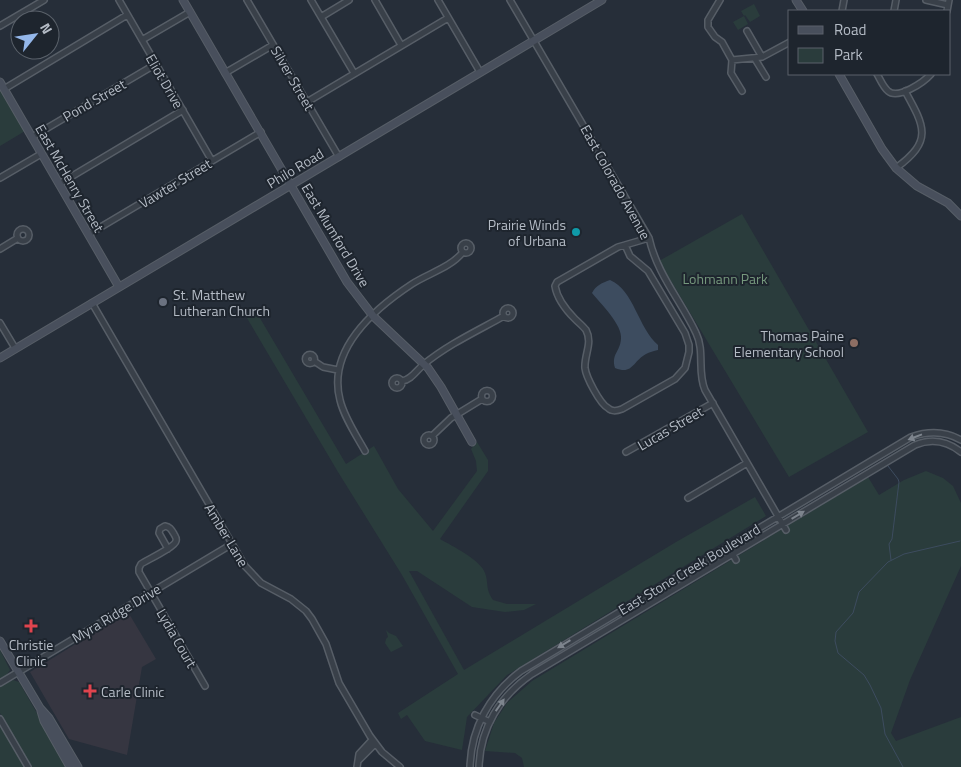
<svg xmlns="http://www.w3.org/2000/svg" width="961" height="767" viewBox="0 0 961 767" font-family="'Titillium Web',sans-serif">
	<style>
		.medical { fill: #363641 }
		.green { fill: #2a3c3c }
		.water { fill: #3d4c5f }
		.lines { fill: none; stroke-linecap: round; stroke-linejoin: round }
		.stream { stroke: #3d4c5f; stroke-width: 1 }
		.street-casing { stroke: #575e67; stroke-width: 8 }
		.secondary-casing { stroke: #575e67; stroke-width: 9 }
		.street { stroke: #394049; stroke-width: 5 }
		.secondary { stroke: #484f5c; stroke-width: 7 }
		.oneway { fill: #7d848d }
		.culture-dot { fill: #0f9aa8; stroke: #1e252e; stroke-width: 2 }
		.worship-dot { fill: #6b7280; stroke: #1e252e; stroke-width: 2 }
		.education-dot { fill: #8d6e63; stroke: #1e252e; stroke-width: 2 }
		.health-dot { fill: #e0444e; stroke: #1e252e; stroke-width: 2 }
		.labels { text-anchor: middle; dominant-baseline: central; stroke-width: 4; stroke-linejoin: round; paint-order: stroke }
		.street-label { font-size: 14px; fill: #b4bbc5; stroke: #1e252e }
		.poi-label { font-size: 14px; fill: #b4bbc5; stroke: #1e252e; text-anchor: end }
		.park-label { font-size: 14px; fill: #76987d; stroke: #1e252e }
	</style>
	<rect width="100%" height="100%" fill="#262e39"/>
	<path class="medical" d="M128,612l28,47 -14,8 -15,88 -58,-16 -39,-67z"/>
	<path class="green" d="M754,4l6,12 -10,6 -5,-7 -1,1 4,8 -10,6 -5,-8 11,-6 -3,-5z
		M0,87l25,44 -25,15z
		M742,214l126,218 -79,45 -130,-216z
		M254,308l92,156 28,-18 24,43 35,42 44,-60 -1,-10 -5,-12 6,-7 11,18v11l-48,68c12,7 41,21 45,34 4,11 0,15 8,27l14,4h29l-12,6 -19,2 -33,-5 -55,-36h-8l55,99 212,-128 79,-45 11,19 -259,159 -40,42 -5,33 -37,-9 -18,-26 -6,4 -3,-6 60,-39 -56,-99 -64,-103 -94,-159z
		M926,471l17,7 10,8 8,17v63l-51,114 -19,53 5,8 65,-24v50h-437l-2,-9 -7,-5 -30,-2 9,-28 13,-20 25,-22 336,-204 11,18 25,-15z
		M386,630l3,3 7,3 7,10 -12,6 -6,-9 1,-4 2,-2z
		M0,650l10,20 -4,6 -6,4z
		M13,680l6,2 49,85h-36l-32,-54v-27z
		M0,723l26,44h-26z"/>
	<path class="water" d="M610,280c24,10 28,48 48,65v5c-4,1 -9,2 -12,4 -14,8 -13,21 -31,14 -4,-14 5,-16 6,-29 2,-14 -21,-36 -29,-46 4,-8 10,-10 18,-13z"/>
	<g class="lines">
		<path class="stream" d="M888,466l10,13 1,3 -7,57 -3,5 2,16
			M903,767l-18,-33 -4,-26 -11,-23 -6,-10 -26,-22 -3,-12 1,-9 17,-19 6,-21 29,-30 16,-8 56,-13"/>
		<defs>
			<path id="street" d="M119,0l93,161
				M247,0l92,157
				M311,0l43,73
				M375,0l26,45
				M438,0l42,72
				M510,0l139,238c8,36 32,63 47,95 9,18 1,39 9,57l81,140
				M720,0l-12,20v7l7,10 7,5 10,18 -1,13 11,18
				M926,0l22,5
				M842,11l2,-11
				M894,11l2,-11
				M947,11l2,-11
				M321,17l28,-17
				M0,26l44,-26
				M747,31l15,26
				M142,40l48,-28
				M755,59l11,18
				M732,60l30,-3 28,-15
				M225,73l48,-28
				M877,74c3,5 6,13 11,17 10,9 36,-9 43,-17
				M4,89l123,-74
				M307,102l141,-84
				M32,137l124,-73
				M896,168c37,-27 29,-41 9,-77
				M0,178l41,-24
				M59,184l124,-74
				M17 235a6 6 0 1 1 12 0a6 6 0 1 1-12 0Z
				M89,234l172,-102
				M461 248a5 5 0 1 1 10 0a5 5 0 1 1-10 0Z
				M625,245l5,11 18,15 37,62 4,12v7l-4,16 -10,11 -53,30c-5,2 -10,3 -14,-1 -8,-4 -22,-31 -23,-40 -1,-13 8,-25 1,-38 -3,-4 -7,-7 -11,-11 -8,-8 -18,-21 -20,-33l2,-4 61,-35z
				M625,245l24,-7
				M0,249l18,-11
				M92,303l153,263 16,17 30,16 15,12 6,8 14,25 13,39 31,53 12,16 18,15
				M503 313a5 5 0 1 1 10 0a5 5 0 1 1-10 0Z
				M0,323l15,25
				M305.5 359a4.5 4.5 0 1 1 9 0a4.5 4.5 0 1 1-9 0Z
				M314,361l9,6 15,3
				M392 383a5 5 0 1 1 10 0a5 5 0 1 1-10 0Z
				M402,381c9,-1 14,-10 21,-16 24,-20 54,-34 81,-49
				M481.5 396a5.5 5.5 0 1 1 11 0a5.5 5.5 0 1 1-11 0Z
				M424 440a5 5 0 1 1 10 0a5 5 0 1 1-10 0Z
				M432,436l19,-18 31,-19
				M365,451c-9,-16 -21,-34 -25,-51 -13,-50 34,-91 72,-116 17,-11 38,-16 51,-32
				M626,452l87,-49
				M688,498l59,-35
				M728,546l8,14
				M168,549l-9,-16 1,-4 5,-3c5,1 6,3 9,8 1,2 3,4 2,7 -1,6 -29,19 -35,23l-2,4v4l66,114
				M0,683l232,-139
				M475,715l15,7
				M0,719l28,48
				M359,760l16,-16
				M357,767l2,-13 13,-14
				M470,767c1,-39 20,-73 51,-96l390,-234c17,-6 34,-6 50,3
				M479,767c1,-39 21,-71 53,-93l383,-229c17,-7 32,-4 46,7"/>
			<path id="secondary" d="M183,0l164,282 26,34 55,52 13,19 31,55
				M796,0l7,11
				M839,74l43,75 14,19 21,18 31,17 13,13
				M0,82l119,205
				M0,358l602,-358
				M0,641l40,67 9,10 29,49
				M41,711l3,10 26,46"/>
		</defs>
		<use href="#street" class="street-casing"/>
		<use href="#secondary" class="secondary-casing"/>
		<use href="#street" class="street"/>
		<use href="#secondary" class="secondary"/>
	</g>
	<defs><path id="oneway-solid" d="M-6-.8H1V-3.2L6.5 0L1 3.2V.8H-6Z" transform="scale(1.25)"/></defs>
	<g class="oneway">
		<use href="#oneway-solid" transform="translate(915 437) rotate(159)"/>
		<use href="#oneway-solid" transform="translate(798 515) rotate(-31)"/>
		<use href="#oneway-solid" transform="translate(564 644) rotate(149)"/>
		<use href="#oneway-solid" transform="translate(500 705) rotate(-55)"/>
	</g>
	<circle class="culture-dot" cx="576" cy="232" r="5"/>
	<circle class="worship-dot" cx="163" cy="302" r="5"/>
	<circle class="education-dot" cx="854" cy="343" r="5"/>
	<g class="health-dot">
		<path d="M28.5 618.5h5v5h5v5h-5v5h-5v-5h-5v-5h5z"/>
		<path d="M87.5 683.5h5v5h5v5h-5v5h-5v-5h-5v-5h5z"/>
	</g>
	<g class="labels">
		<g class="street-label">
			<text transform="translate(293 78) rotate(60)">Silver Street</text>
			<text transform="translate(165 81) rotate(60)">Eliot Drive</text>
			<text transform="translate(94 100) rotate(-30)">Pond Street</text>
			<text transform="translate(295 168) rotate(-31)">Philo Road</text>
			<text transform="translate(70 178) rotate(60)">East McHenry Street</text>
			<text transform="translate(616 182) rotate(61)">East Colorado Avenue</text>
			<text transform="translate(175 183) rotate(-31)">Vawter Street</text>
			<text transform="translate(336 235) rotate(59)">East Mumford Drive</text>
			<text transform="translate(670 428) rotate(-30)">Lucas Street</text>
			<text transform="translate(227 535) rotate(59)">Amber Lane</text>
			<text transform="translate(689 569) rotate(-31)">East Stone Creek Boulevard</text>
			<text transform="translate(116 613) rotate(-31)">Myra Ridge Drive</text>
			<text transform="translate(177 638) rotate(60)">Lydia Court</text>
		</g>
		<g class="poi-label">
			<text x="566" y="224">Prairie Winds<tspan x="566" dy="16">of Urbana</tspan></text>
			<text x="173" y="294" text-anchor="start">St. Matthew<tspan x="173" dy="16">Lutheran Church</tspan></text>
			<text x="844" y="335">Thomas Paine<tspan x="844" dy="16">Elementary School</tspan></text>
			<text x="31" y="644" text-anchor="middle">Christie<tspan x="31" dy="16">Clinic</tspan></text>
			<text x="101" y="691" text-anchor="start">Carle Clinic</text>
		</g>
		<g class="park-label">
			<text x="725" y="278">Lohmann Park</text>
		</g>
	</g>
	<rect x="788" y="10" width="162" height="65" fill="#1e252e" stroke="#5a616a"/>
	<rect x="798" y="26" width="25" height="8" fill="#484f5c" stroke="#5a616a"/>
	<text x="834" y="35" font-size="15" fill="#b4bbc5">Road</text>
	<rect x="798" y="48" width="25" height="15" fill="#2a3c3c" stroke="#5a616a"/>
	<text x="834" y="60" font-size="15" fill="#b4bbc5">Park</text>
	<g transform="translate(35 35) rotate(60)"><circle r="24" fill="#1e252e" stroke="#5a616a"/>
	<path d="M0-4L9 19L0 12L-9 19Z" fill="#94b7ea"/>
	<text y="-8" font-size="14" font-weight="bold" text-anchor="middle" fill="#b4bbc5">N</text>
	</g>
</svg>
